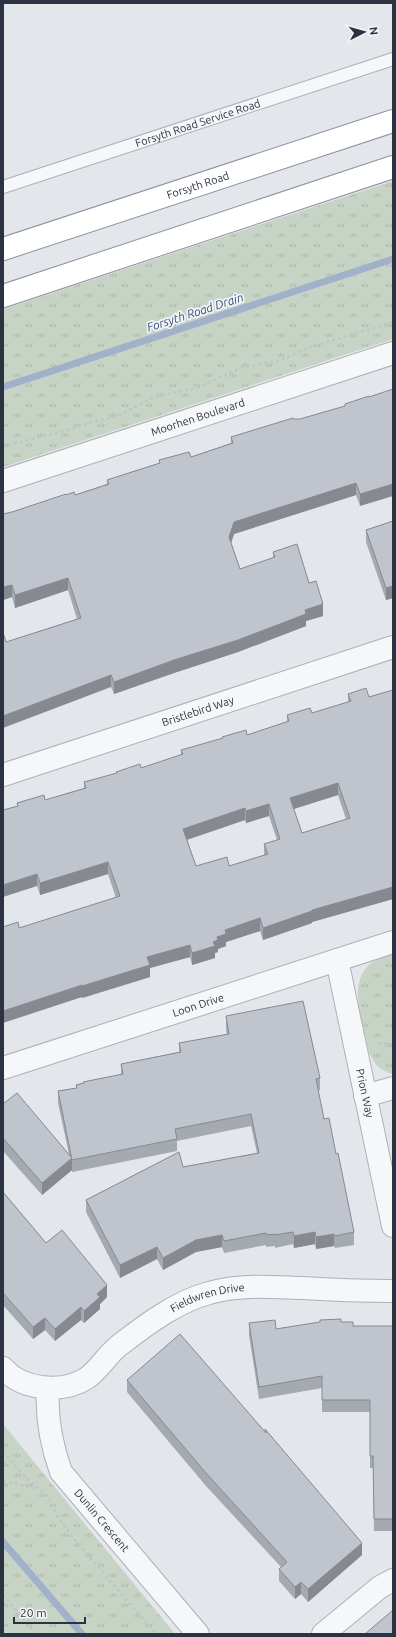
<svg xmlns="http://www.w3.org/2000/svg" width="396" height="1637" viewBox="0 0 396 1637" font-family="Ubuntu,sans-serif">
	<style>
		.park { fill: url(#park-tufts) }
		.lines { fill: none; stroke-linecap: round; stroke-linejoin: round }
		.stream { stroke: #a0b1c9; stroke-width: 7 }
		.service-casing { stroke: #acb0b8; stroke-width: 14 }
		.minor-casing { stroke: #acb0b8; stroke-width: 24 }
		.trunk-casing { stroke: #8b92a1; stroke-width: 24 }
		.path { stroke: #c1c4c9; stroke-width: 2.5; stroke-dasharray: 3 3; stroke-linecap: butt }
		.service { stroke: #f6f7f9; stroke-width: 12 }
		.minor { stroke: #f6f7f9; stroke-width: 22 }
		.trunk { stroke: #fff; stroke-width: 22 }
		.wall { fill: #a5a9b0; fill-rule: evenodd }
		.shaded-wall { fill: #868990 }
		.building { fill: #c0c4cd; stroke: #868990; fill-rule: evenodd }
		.labels { text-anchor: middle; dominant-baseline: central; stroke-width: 3.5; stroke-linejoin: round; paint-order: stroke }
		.street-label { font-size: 11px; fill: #2b3242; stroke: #f3f5f8 }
		.water-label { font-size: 12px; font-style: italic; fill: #374e75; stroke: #f3f5f8 }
	</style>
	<defs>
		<pattern id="park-tufts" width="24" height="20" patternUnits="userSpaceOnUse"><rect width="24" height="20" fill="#c7d4c5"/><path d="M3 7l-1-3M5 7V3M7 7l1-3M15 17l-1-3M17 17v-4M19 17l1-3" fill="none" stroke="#abb6aa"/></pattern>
	</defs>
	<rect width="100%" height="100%" fill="#e3e6eb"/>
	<path class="park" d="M393,181v158l-390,128v-158z
		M393,955v119c-13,-3 -19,-10 -24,-22 -5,-26 -24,-72 4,-90 6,-4 13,-5 20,-7z
		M3,1424l172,210h-172z"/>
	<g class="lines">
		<path class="stream" d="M3,387l390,-128
			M3,1542l79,92"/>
		<defs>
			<g id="service">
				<path id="s1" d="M3,187l390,-128"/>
			</g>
			<g id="minor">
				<path id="s2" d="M3,481l390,-128"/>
				<path id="s3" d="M3,775l390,-128"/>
				<path id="s4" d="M337,960l56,266"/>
				<path id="s5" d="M3,1068l390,-126"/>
				<path d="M365,1096l28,-8"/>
				<path id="s6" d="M3,1368c19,22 59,26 84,10 13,-9 21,-25 34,-34 26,-20 57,-43 88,-51 31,-9 62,-6 93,-5 31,2 61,3 91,3"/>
				<path id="s7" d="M48,1388c-2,29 3,56 13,84l137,162"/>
				<path d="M323,1634l57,-47 13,-7"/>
			</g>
			<g id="trunk">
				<path id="s8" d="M3,249l390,-128"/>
				<path d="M3,296l390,-129"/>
			</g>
		</defs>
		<use href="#service" class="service-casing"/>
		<use href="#minor" class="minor-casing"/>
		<use href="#trunk" class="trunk-casing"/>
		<path class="path" d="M3,448l9,-4 45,-11 65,-19 32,-17 43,-9 44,-20 40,-8 27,-12 85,-26
			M378,1043l15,1
			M3,1452l24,27 21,17 9,20 18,24 81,94
			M3,1481l35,8
			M3,1595l33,39"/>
		<use href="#service" class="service"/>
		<use href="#minor" class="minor"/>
		<use href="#trunk" class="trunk"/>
	</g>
	<path class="wall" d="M369,396l-9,110 -4,-11 -122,39 -3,9 9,26 33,-11v-6l36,31 14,33 -17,5v5l-68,26 -64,21 -60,21 -3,-7 -105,-45 71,-23 -9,-29 -53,18 -3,-11 -9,3 63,-105h9l32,-11v-4l52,-17v-3l32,-3 40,-14v-6l62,-18h7l45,-13v-2z
		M393,521v77l-7,2 -20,-58v-12z
		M393,690v209l-81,23v1l-49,17 -3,-9 -34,11v4l-8,3v3l-3,1v5l-23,7 -2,-8 -40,11v9l-68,21v-1l-63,-69 97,-30 -8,-24 -68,21 -3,-9 -20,-80v-3l28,-3 39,-12v-6l32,-8v-2l25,-4 40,-13v-5l41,-11v-2l25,-2 40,-13v-7l25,-2 36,-11v-8l21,3zM338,795l8,24 -44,14 -8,-24zM269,816l8,24 -13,4v11l-35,11h-33l-9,-26 58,-20 1,3z
		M226,1016l94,62v12l-2,1 6,28 12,35 18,78v13l-19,3 -1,-2 -18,3 -1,-5 -21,4 -1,-4 -18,4v-2l-9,1v-2l-42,8 -2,-6 -26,5 -33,18 -6,-11 -37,19 -34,-66v-12l97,-33 74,-14 -6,-27 -74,15v10l-105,21v-3v1l-30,25 -39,-44v-47l66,50 -11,-51v-12l18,-3v-3l7,-2v-1l38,-7v-11l58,-12v-9l48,-9 -1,-5z
		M3,1192l43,51 61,54 -7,7v5l-16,14 -3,-3 -26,21 -10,-11 -12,9 -30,-34z
		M341,1322l12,4h40v205h-19l-1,-63h-3v-56h-48v-24l-63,11 -10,-64v-12l27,6z
		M127,1380l138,52v-3l97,126 -54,47 -7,-8 -6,5 -16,-18v-12l2,-2 -75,-81 -79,-94z"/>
	<path class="shaded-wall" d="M356,483v12l-122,39 -5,15v-12l5,-15z
		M393,484v12l-33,10v-12z
		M68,578v12l-53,18v-13z
		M12,585v12l-9,3v-13z
		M393,586v12l-7,2v-12z
		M323,604v12l-17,5v5l-68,26 -64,21 -60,21v-12l60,-22 131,-50z
		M111,675v12l-108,41v-12z
		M338,783v12l-48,15v-12z
		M269,804v12l-23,7v-12z
		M245,808v12l-62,21v-12z
		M108,862v12l-68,21v-12z
		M37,874v12l-34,11v-12z
		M393,883v16l-81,23v1l-49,17v-12l49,-18z
		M260,918v13l-34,11v4l-8,3v3l-3,1v5l-23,7v-12l21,-11 4,-5 8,-7z
		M190,945v12l-40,11v9l-68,21v-12l65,-29z
		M82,985v12l-79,26v-12z
		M72,1158v12l-30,25v-12z
		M315,1232v12l-21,4v-12z
		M334,1234v12l-18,3v-12z
		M222,1235v12l-26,5 -33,18v-12l33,-18z
		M157,1247v12l-37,19v-13z
		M107,1285v12l-7,7v5l-16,14v-12l13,-17z
		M81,1307v13l-26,21v-12z
		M45,1318v12l-12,9v-12z
		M362,1543v12l-54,47v-13z
		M301,1582v12l-6,5v-12z"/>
	<path class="building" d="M393,389v95l-33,10 -4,-11 -122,39 -5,15 11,32 35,-12 -2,-5 24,-8 12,39 7,-2 7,23 -18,6 1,4 -68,26 -64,20 -60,22 -3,-7 -108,41v-81h1l2,7 75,-24 -13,-40 -53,17 -3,-10 -9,2v-73l9,-2 54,-18v1l8,-3 1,3 34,-11 -2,-4 53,-17 -1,-3 30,-8 2,5 42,-14 -2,-6 62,-19v1h7l45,-13v-2l24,-8v1z
		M393,521v65l-7,2 -20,-58z
		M366,688l3,9 24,-7v193h-1l1,4 -81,23v1l-49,17 -3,-10 -35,12 1,4 -9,3 1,3 -5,2 2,4 -23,7 -2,-8 -43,12 3,8 -68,21v-1l-79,26v-84l15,-5 1,6 101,-32 -12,-34 -68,21 -3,-9 -34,11v-75l15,-4 -1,-3 27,-8 1,5 41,-12 -2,-6 33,-9 -1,-1 24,-8 1,4 42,-14 -2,-4 42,-12 -1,-1 24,-7 1,5 42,-14 -2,-6 23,-7 2,5 39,-12 -3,-7zM338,783l12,35 -48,15 -12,-35zM269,804l11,35 -16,5 4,10 -39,12 -2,-9 -31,9 -13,-37 62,-21 1,3z
		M303,1001l17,77 -4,1 8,40 5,-1 7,36 2,-1 16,79 -19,4 -1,-2 -18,3 -1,-5 -21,4 -1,-4 -18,3v-1l-9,1v-2l-42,8 -2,-6 -26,5 -33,18 -6,-11 -37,18 -34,-65 93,-48 4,15 76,-14 -8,-39 -76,15 2,10 -105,21 -14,-69 19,-3 -1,-3 8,-2 -1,-1 40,-8 -2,-10 60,-12 -2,-9 50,-9 -3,-18z
		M17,1093l55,65 -30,25 -39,-45v-34z
		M3,1192l43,51 16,-13 45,55 -10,9 3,3 -16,14 -3,-4 -26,22 -10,-11 -12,9 -30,-34z
		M341,1319v3h12v4h40v193h-19l-1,-63h-3v-56h-48v-24l-63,11 -10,-64 26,-3 1,9 44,-7v-2z
		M180,1334l86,99 -1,-4 97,114 -54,46 -7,-7 -6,5 -16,-18 8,-7 -81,-89 -79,-93z
		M393,1610v24h-28z"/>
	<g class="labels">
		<g class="street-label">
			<text stroke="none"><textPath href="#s1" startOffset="205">Forsyth Road Service Road</textPath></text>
			<text stroke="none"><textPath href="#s8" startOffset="205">Forsyth Road</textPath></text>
			<text stroke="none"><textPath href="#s2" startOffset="205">Moorhen Boulevard</textPath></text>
			<text stroke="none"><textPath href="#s3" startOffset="205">Bristlebird Way</textPath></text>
			<text stroke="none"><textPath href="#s5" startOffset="205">Loon Drive</textPath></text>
			<text stroke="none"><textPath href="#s4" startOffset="136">Prion Way</textPath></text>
			<text stroke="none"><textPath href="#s6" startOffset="239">Fieldwren Drive</textPath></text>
			<text stroke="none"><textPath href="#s7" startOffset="149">Dunlin Crescent</textPath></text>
		</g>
		<g class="water-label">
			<text transform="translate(195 312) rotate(-18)">Forsyth Road Drain</text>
		</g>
	</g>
	<rect width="396" height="1637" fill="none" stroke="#2b3242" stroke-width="8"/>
	<g transform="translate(364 32) rotate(84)" stroke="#f3f5f8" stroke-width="3" paint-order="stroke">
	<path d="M0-3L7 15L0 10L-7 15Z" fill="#2b3242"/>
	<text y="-6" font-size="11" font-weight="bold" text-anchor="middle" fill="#2b3242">N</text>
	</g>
	<path d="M14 1617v6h71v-6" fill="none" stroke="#2b3242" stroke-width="2"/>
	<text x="20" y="1617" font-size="12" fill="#2b3242" stroke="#f3f5f8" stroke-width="3" paint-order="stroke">20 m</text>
</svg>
